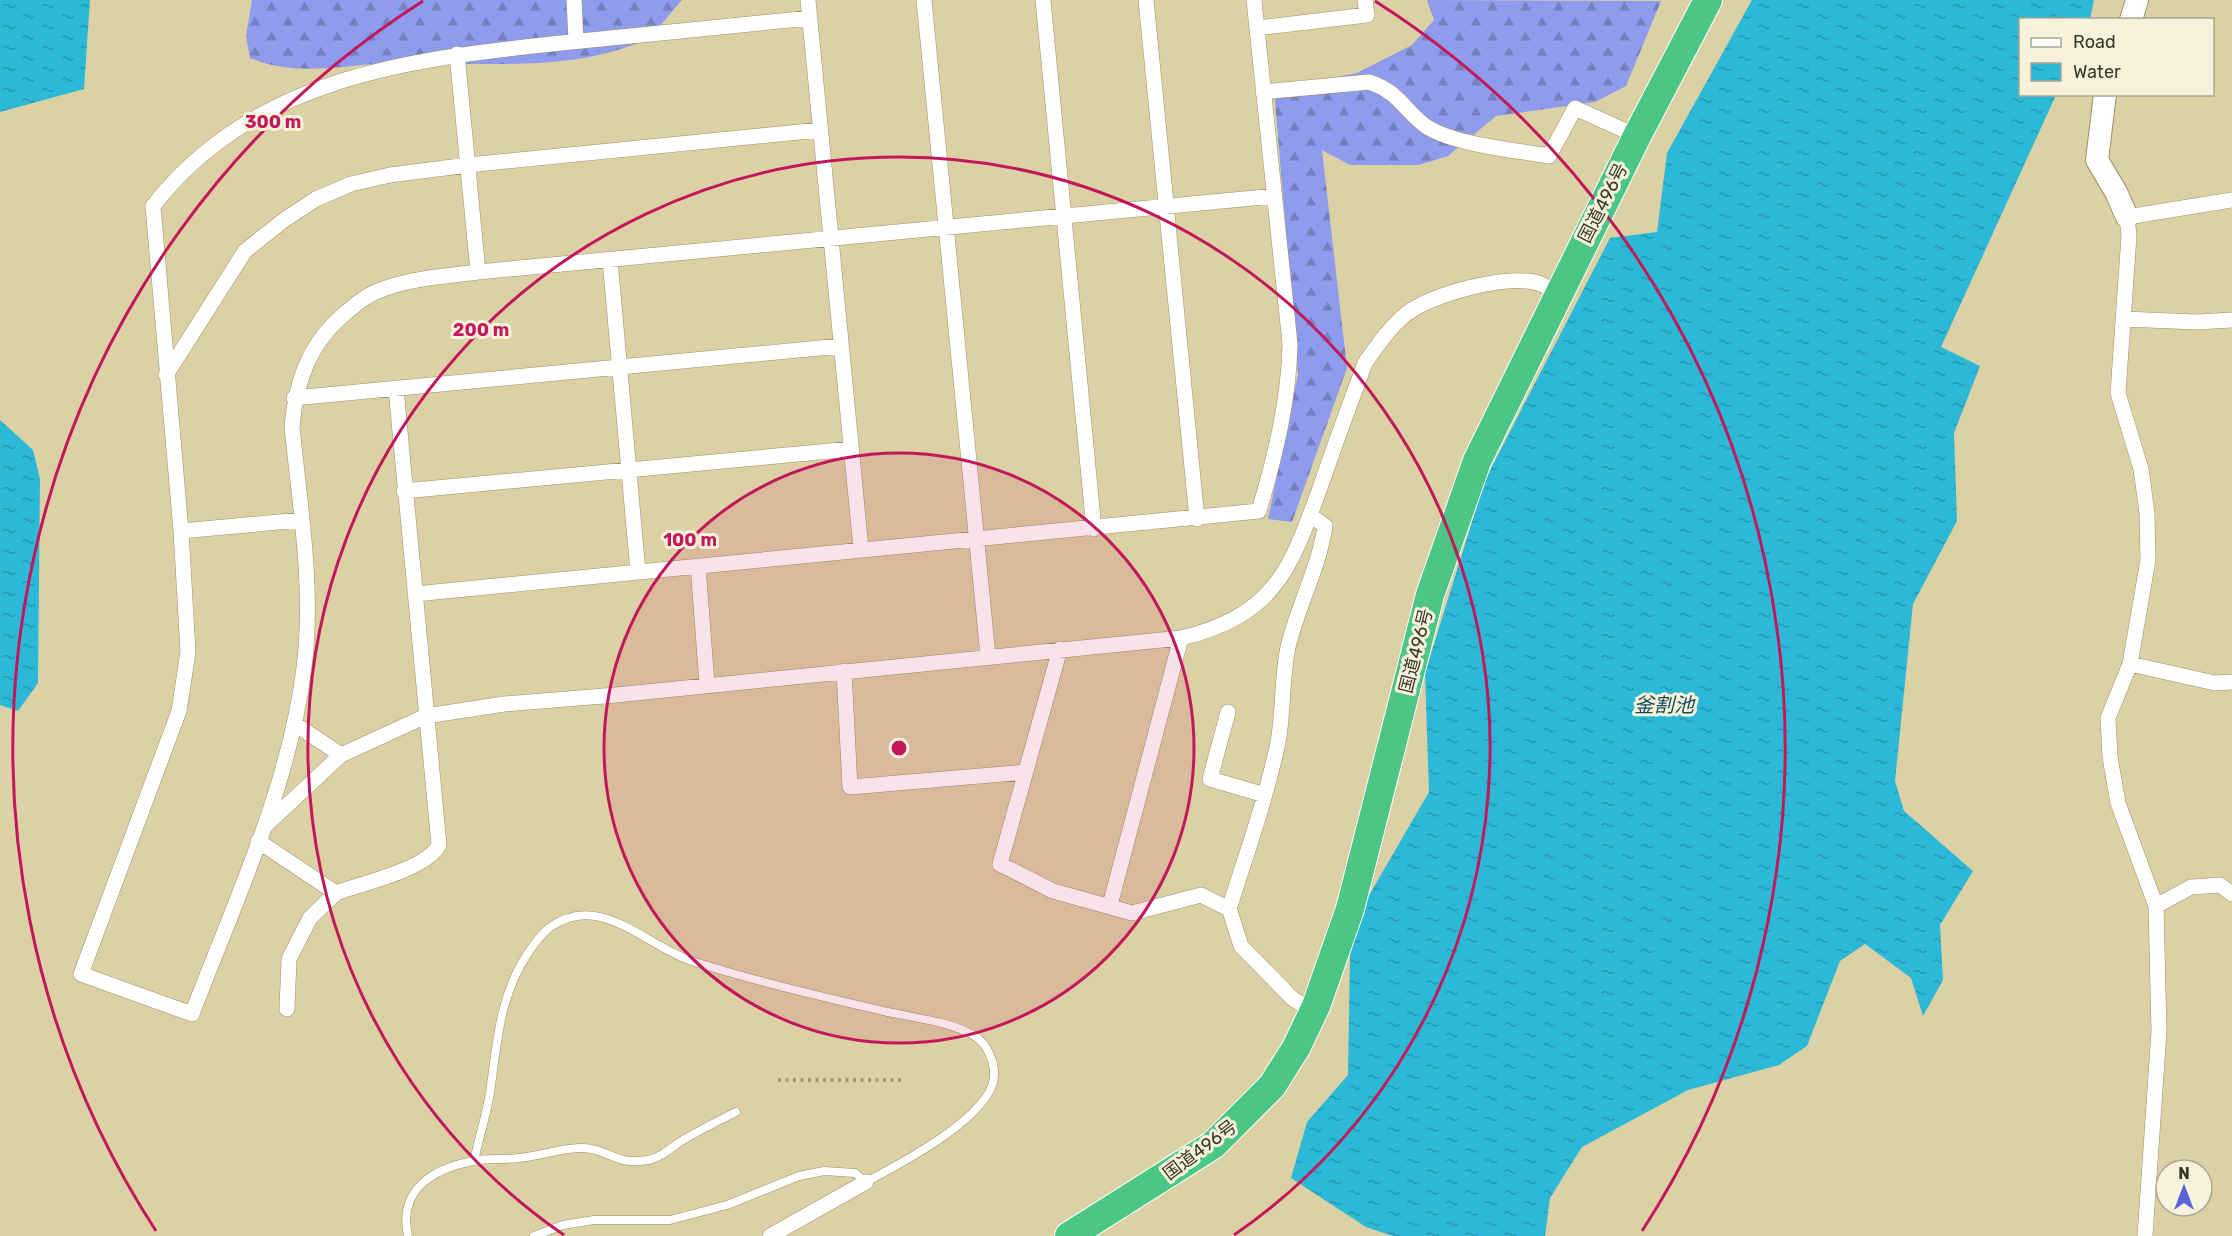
<svg xmlns="http://www.w3.org/2000/svg" width="2232" height="1236" viewBox="0 0 2232 1236" font-family="Rubik,'Noto Sans JP',sans-serif">
	<style>
		.forest { fill: url(#forest-firs) }
		.water { fill: url(#water-ripples) }
		.lines { fill: none; stroke-linecap: round; stroke-linejoin: round }
		.lane-casing { stroke: #9c9267; stroke-width: 9 }
		.street-casing { stroke: #9c9267; stroke-width: 16 }
		.secondary-casing { stroke: #9c9267; stroke-width: 24 }
		.highway-casing { stroke: #fff; stroke-width: 30 }
		.path { stroke: #a39b77; stroke-width: 4; stroke-dasharray: 3 4.5; stroke-linecap: butt }
		.lane { stroke: #fff; stroke-width: 8 }
		.street { stroke: #fff; stroke-width: 15 }
		.secondary { stroke: #fff; stroke-width: 22 }
		.highway { stroke: #4bc684; stroke-width: 28 }
		.ring { fill: none; stroke: #c2185b; stroke-width: 3 }
		.labels { text-anchor: middle; dominant-baseline: central; stroke-width: 6; stroke-linejoin: round; paint-order: stroke }
		.street-label { font-size: 18px; fill: #3b3725; stroke: #f7f2db }
		.water-label { font-size: 20px; font-style: italic; fill: #124b57; stroke: #f7f2db }
		.centre { fill: #c2185b; stroke: #f7f2db; stroke-width: 3 }
		.ring-label { font-size: 18px; text-anchor: middle; font-weight: bold; fill: #c2185b; stroke: #f7f2db; stroke-width: 6; stroke-linejoin: round; paint-order: stroke }
	</style>
	<defs>
		<pattern id="forest-firs" width="22" height="20" patternUnits="userSpaceOnUse" patternTransform="scale(1.5)"><rect width="22" height="20" fill="#8f9bed"/><path d="M5 1l3.5 6h-7zM16 11l3.5 6h-7z" fill="#767fc0"/></pattern>
		<pattern id="water-ripples" width="26" height="14" patternUnits="userSpaceOnUse" patternTransform="scale(1.5)"><rect width="26" height="14" fill="#2bb9d7"/><path d="M2 4q2-2 4 0t4 0M15 11q2-2 4 0t4 0" fill="none" stroke="#2697ae"/></pattern>
	</defs>
	<rect width="100%" height="100%" fill="#dcd1a4"/>
	<path class="forest" d="M252,0h430c-10,11 -29,37 -41,42 -76,31 -163,20 -243,21 -52,0 -98,16 -148,-5l-4,-22z
		M1427,0l234,1 -35,85 -31,16 -99,14 -48,40 -29,9h-69l-28,-15 25,218 -55,154 -24,-3 30,-145 -24,-285 83,-16 55,-28 22,-25z"/>
	<path class="water" d="M0,0h90l-6,89 -84,23z
		M1752,0h342l-4,19 -70,1v74l36,1 -115,252 39,19 -26,67 3,88 -44,83 -18,177 9,30 69,60 -33,54 3,55 -20,36 -12,-38 -46,-34 -25,17 -33,85 -28,19 -91,25 -106,57 -32,51 -5,38h-152l-27,-9 -75,-49 16,-56 41,-47 2,-121 18,-57 61,-105 -4,-119 60,-193 125,-242 47,-6 10,-79z
		M0,420l33,30 7,29 -2,204 -20,28 -18,-6z"/>
	<g class="lines">
		<defs>
			<path id="lane" d="M474,1161c5,-23 12,-45 16,-68 7,-49 9,-97 38,-140 6,-9 12,-18 21,-25 51,-37 95,17 143,33 62,20 127,35 191,50 27,6 71,11 93,26 12,8 19,26 18,40 -3,40 -96,88 -128,105l-11,-9 -31,-2 -25,5 -72,29 -57,15h-76l-31,5 -29,11
				M408,1236c-10,-46 24,-67 65,-75 15,-3 31,-1 46,-3 20,-2 43,-10 63,-10 26,0 32,18 66,12 15,-3 23,-13 35,-20 17,-10 35,-19 53,-28"/>
			<path id="street" d="M574,0l2,41
				M808,0l53,549
				M924,0l64,656
				M1043,0l51,529
				M1146,0l51,519
				M810,18c-83,8 -166,16 -249,25 -151,16 -308,34 -408,163l28,325 7,121 -9,59 -98,263 111,40c43,-113 97,-226 112,-346 10,-79 -4,-162 -12,-241 4,-47 18,-86 56,-116 10,-9 22,-18 35,-22 30,-11 64,-13 95,-17l796,-76
				M1257,28l110,-13 -2,-15
				M457,54l21,218
				M1263,92l106,-10c31,10 35,29 58,45 29,18 88,23 122,29l26,-48 62,28
				M610,260l28,312
				M2123,319l74,3 35,-2
				M166,375l79,-124 39,-31 32,-21 35,-15 39,-9 78,-10 352,-35
				M294,398l547,-52
				M404,491l447,-42
				M181,531l120,-11
				M698,566l9,118
				M415,594l844,-83c16,-55 30,-110 31,-167l-36,-344
				M1060,649l-60,215 53,27 79,22 69,-18 28,14c17,-54 36,-107 48,-162 7,-31 4,-66 11,-100 10,-42 31,-79 37,-121l-15,-11
				M2130,664l85,19 17,-1
				M844,671l6,116 176,-15
				M1228,712l-18,67 55,16
				M295,724l46,31
				M266,825l75,-70 85,-39 78,-12 112,-9 565,-57c95,-23 110,-70 140,-153 14,-41 29,-81 44,-122 12,-17 24,-35 41,-49 27,-20 99,-40 132,-31 7,2 14,7 20,11
				M258,841l78,52c27,-10 91,-24 103,-48l-43,-456
				M1110,905l71,-267
				M2156,906l35,-19 29,-2 12,9
				M1229,908l12,38 51,52 21,14
				M287,1009l2,-50 21,-41 26,-25
				M770,1236l96,-54
				M2145,1236l14,-205 -3,-125 -38,-103 -8,-46 -2,-39 22,-54 18,-104 -1,-47 -6,-44 -23,-76 11,-157 -2,-19 105,-17"/>
			<path id="secondary" d="M2131,20l6,-20
				M2105,94l-8,66 19,32 11,25"/>
			<path id="highway" d="M1069,1236l144,-91 59,-59 24,-38 20,-42 34,-97 80,-314 47,-134 160,-325 71,-136"/>
		</defs>
		<use href="#lane" class="lane-casing"/>
		<use href="#street" class="street-casing"/>
		<use href="#secondary" class="secondary-casing"/>
		<use href="#highway" class="highway-casing"/>
		<path class="path" d="M778,1080h124"/>
		<use href="#lane" class="lane"/>
		<use href="#street" class="street"/>
		<use href="#secondary" class="secondary"/>
		<use href="#highway" class="highway"/>
	</g>
	<circle cx="899" cy="748" r="295" fill="#c2185b" fill-opacity=".12"/>
	<g class="ring">
		<circle cx="899" cy="748" r="295"/>
		<path d="M564 1235A591 591 0 1 1 1234 1235"/>
		<path d="M156 1231A886 886 0 0 1 423 1M1375 1A886 886 0 0 1 1642 1231"/>
	</g>
	<g class="labels">
		<g class="street-label">
			<text transform="translate(1603 203) rotate(-63)">国道496号</text>
			<text transform="translate(1416 651) rotate(-76)">国道496号</text>
			<text transform="translate(1200 1150) rotate(-37)">国道496号</text>
		</g>
		<g class="water-label">
			<text x="1664" y="705">釜割池</text>
		</g>
	</g>
	<circle cx="899" cy="748" r="9" class="centre"/>
	<g class="ring-label">
		<text x="273" y="128">300 m</text>
		<text x="481" y="336">200 m</text>
		<text x="690" y="546">100 m</text>
	</g>
	<rect x="2019" y="18" width="195" height="78" fill="#f7f2db" stroke="#aca792" stroke-width="1.5"/>
	<rect x="2031" y="38" width="30" height="9" fill="#ffffff" stroke="#aca792" stroke-width="1.5"/>
	<text x="2073" y="48" font-size="18" fill="#3b3725">Road</text>
	<rect x="2031" y="63" width="30" height="18" fill="url(#water-ripples)" stroke="#aca792" stroke-width="1.5"/>
	<text x="2073" y="78" font-size="18" fill="#3b3725">Water</text>
	<g transform="translate(2184 1188)"><circle r="28" fill="#f7f2db" stroke="#aca792" stroke-width="1.5"/>
	<path d="M0-4.5L10 22L0 15L-10 22Z" fill="#5a61d9"/>
	<text y="-9" font-size="16" font-weight="bold" text-anchor="middle" fill="#3b3725">N</text>
	</g>
</svg>
